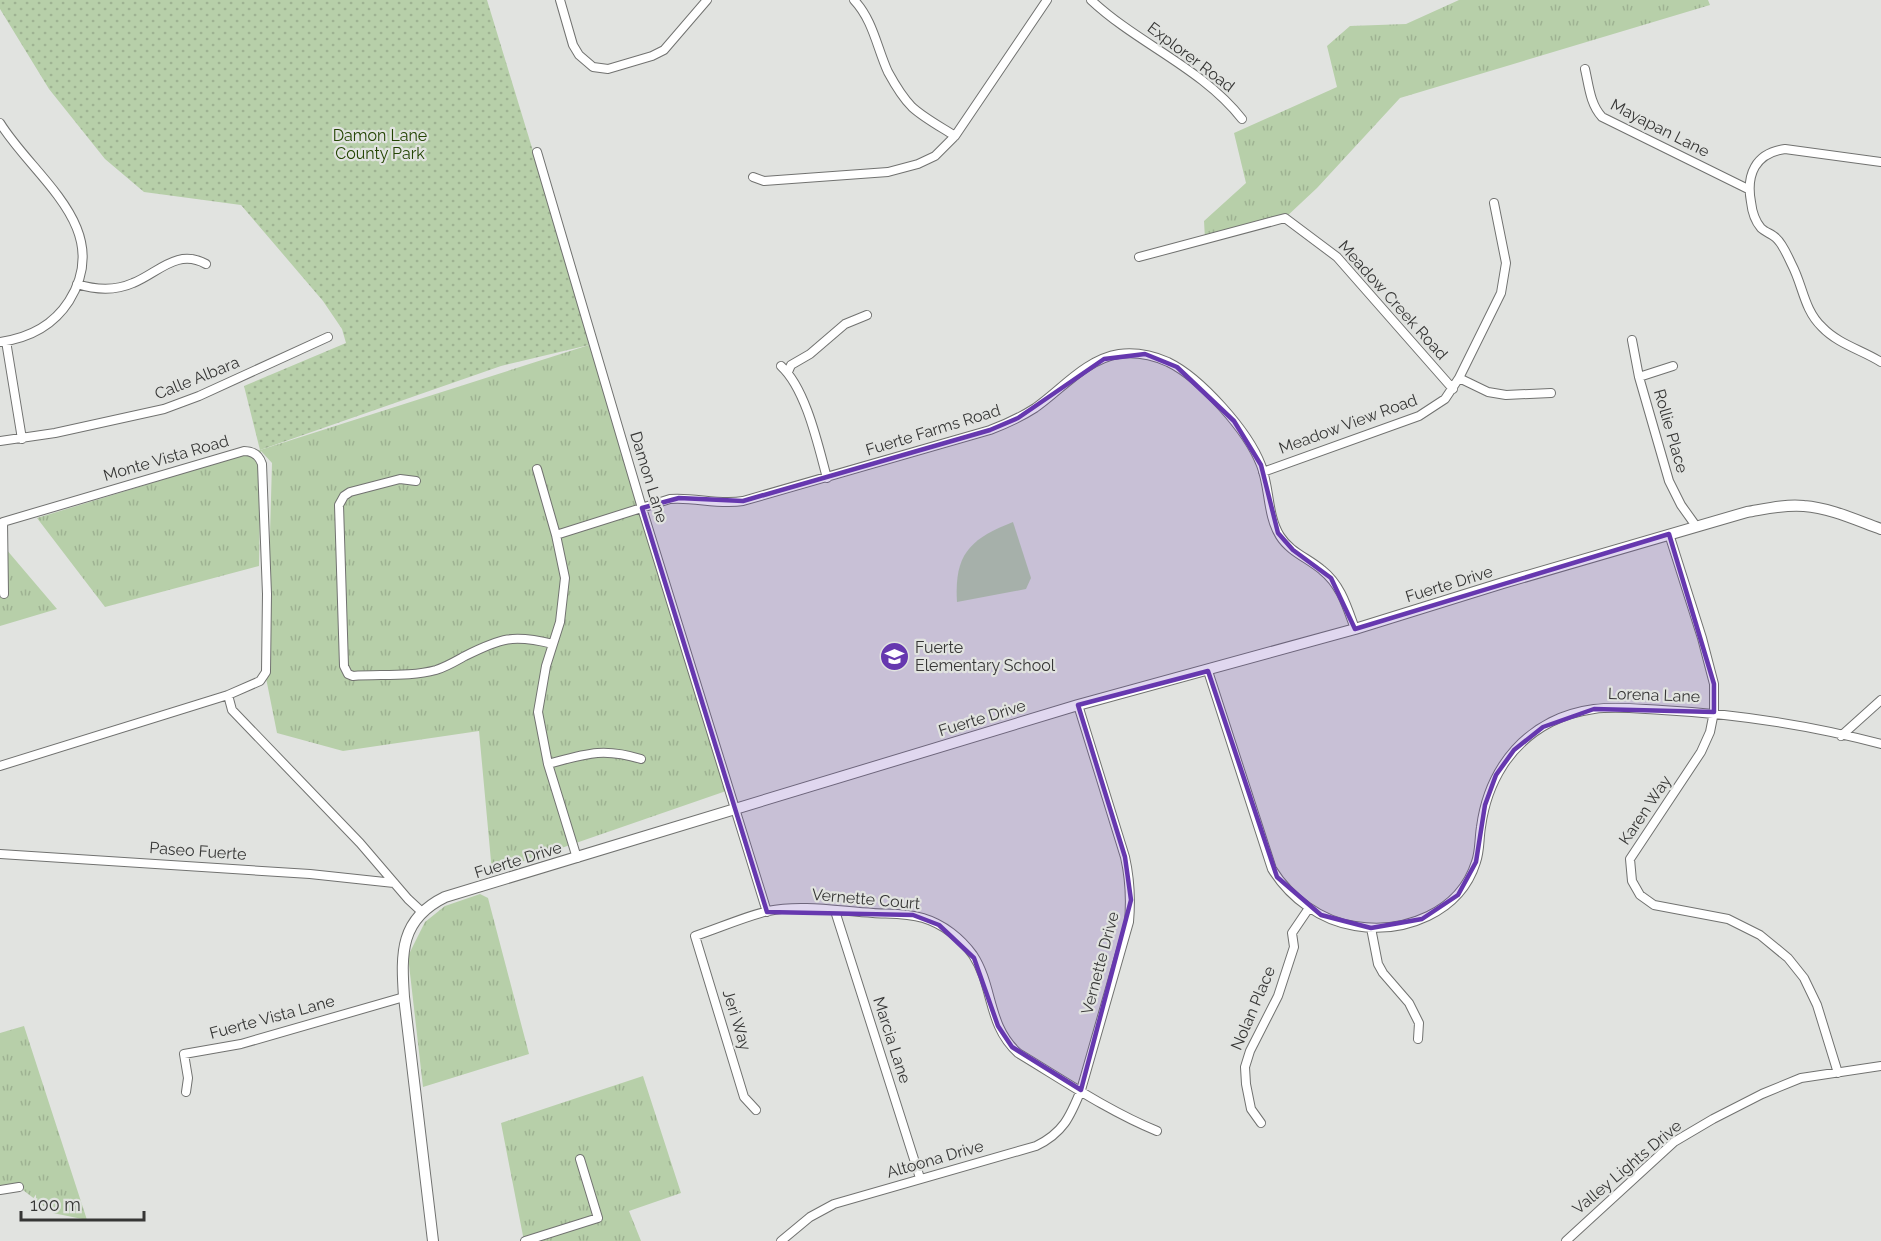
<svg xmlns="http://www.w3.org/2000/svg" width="1881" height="1241" viewBox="0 0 1881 1241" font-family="Raleway,sans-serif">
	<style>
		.grass { fill: url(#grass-tufts) }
		.park { fill: url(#park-dots) }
		.pitch { fill: #b7cfa9 }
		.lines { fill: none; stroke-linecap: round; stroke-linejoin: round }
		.minor-casing { stroke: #717270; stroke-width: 10 }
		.tertiary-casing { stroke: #717270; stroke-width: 12 }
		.minor { stroke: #fff; stroke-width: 8 }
		.tertiary { stroke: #fff; stroke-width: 10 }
		.marked { fill: #6638af; fill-opacity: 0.2; stroke: #6638af; stroke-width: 4.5; stroke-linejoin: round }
		.labels { text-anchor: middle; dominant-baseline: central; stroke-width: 4.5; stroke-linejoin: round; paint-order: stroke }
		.street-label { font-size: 16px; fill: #363635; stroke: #e1e3e0 }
		.park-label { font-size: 16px; fill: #234402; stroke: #e1e3e0 }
		.poi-label { font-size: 16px; fill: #363635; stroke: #e1e3e0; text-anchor: start }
	</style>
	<defs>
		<pattern id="grass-tufts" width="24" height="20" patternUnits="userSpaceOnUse" patternTransform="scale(1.5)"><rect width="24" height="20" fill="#b7cfa9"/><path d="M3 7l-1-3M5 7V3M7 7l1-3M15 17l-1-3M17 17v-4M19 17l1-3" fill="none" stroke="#9eb292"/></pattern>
		<pattern id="park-dots" width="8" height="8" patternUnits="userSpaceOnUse" patternTransform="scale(1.5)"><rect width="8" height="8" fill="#b7cfa9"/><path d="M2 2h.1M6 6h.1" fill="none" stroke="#9eb292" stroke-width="1.8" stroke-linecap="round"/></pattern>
	</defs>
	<rect width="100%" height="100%" fill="#e1e3e0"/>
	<path class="grass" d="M1459,0h249l2,5 -310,93 -83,90 -32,30 -80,21 -1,-18 42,-38 -12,-50 103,-46 -10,-41 23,-20 56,-2z
		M589,345l140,445 -237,82 -13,-141 -136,20 -66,-18 -11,-55 6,-215 -11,-12 -2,115 -154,41 -68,-89 223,-68z
		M0,542l57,67 -57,17z
		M480,894l8,4 41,156 -106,33 -15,-131 17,-34 20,-16z
		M24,1026l63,194 -34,-7 -34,-26 -19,3v-157z
		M643,1076l38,117 -52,18 12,30h-117l-23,-118z"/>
	<path class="park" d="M0,0h487l81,266 21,79 -88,21 -241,84 -16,-64 102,-43 -4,-14 -19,-28 -82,-96 -97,-13 -39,-33 -56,-70 -49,-80z"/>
	<path class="pitch" d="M1013,522l18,56 -5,11 -69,13c-3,-48 13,-63 56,-80z"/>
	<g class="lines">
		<defs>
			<path id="minor" d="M560,0l13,45 6,10 14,12 15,2 44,-13 12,-6 43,-50
				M854,0c19,20 23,48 34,72 6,11 15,26 24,35 12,11 29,20 43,29
				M1091,0c47,44 111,68 151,119
				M1585,69c4,17 5,35 17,48l146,72
				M0,123c34,55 115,105 69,178 -16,25 -40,37 -69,41
				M537,152l105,356 125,404
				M1881,162l-96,-13c-30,4 -39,26 -34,53 1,9 4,19 10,26 4,4 11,6 15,10 7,6 12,19 16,27 11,21 12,45 30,62 16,17 40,23 59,35
				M753,177l11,4 124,-9 30,-8 17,-8 20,-20 92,-136
				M1139,257l146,-39 52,39 116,132
				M77,284c19,6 38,7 56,-1 25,-10 44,-35 73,-19
				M1632,340l7,37 30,104 12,24 15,21
				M6,341l16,98
				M781,366c25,23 37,79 46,112
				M788,372l3,-7 19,-11 35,-30 22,-9
				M1639,377l34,-11
				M1459,378l29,14 18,3 45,-2
				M0,441l55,-8 109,-24 35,-13 129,-59
				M537,469l19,66 9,43 -5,44 -14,44 -8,46 10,52 29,94
				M1263,472l156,-56 26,-17 14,-21 42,-85 5,-30 -12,-60
				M416,481l-16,-2 -50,13 -6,4 -5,9 5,161 4,8 5,2c27,-2 57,1 83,-6 10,-3 20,-9 29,-14 36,-18 48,-22 88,-12
				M1669,534l33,104 12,46v28l-4,20 -9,20 -71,107 2,22 8,14 14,10 74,14 32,16 28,23 16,20 13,27 21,68
				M556,535l114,-36c25,-2 48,6 73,2l247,-71c16,-6 31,-13 45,-22 26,-18 51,-49 84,-54 16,-2 33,1 49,8 33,16 80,69 93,103 9,23 6,50 19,71 10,16 28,22 42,34 19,15 25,37 33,59
				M4,594l-1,-72 241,-71c9,0 15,4 18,13l5,130 -1,78 -6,9 -32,14 4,15 128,133 48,56 14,13
				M1208,671l64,198c18,29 49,52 83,57 49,8 105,-13 121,-64 4,-11 3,-23 5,-35 6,-45 29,-84 70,-105 14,-7 28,-11 43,-13 23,-3 46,0 68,1 73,4 148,15 219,34
				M1841,736l40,-36
				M548,764c37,-10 54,-17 93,-5
				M0,766l228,-71
				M0,854l310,20 84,9
				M835,911l85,267
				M1371,928l7,36 5,9 26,30 10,20 -1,16
				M186,1092l2,-14 -4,-24 57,-10 163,-47
				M756,1110l-12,-13 -49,-161c24,-8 49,-19 73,-25 33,-7 71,0 105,2 16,1 34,0 50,5 20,6 38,20 50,37 21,32 14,70 45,98 45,27 90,58 139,78
				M1261,1123l-10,-14 -5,-25 -1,-17 5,-16 28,-55 16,-49 -2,-14 17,-25
				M0,1190l19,-3
				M525,1241l73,-23 -18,-59
				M781,1241l29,-24 24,-13 202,-58c27,-13 34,-29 45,-56l48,-168c2,-23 1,-43 -4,-65l-47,-152
				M1566,1241l108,-99 39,-23 49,-25 39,-16 80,-12"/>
			<path id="tertiary" d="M433,1241l-29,-244c-3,-44 -4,-78 41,-100l633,-192 277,-76 148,-46 244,-71c18,-3 38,-8 57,-6 26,2 52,14 77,23"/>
		</defs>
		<use href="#minor" class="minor-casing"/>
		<use href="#tertiary" class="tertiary-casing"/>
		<use href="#minor" class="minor"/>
		<use href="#tertiary" class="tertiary"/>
	</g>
	<path class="marked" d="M1145,354l32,13 57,54 27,44 17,68 15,17 38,28 24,51 314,-95 45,150v28l-120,-3 -51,18 -29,23 -18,25 -11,30 -9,57 -18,33 -36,24 -51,9 -50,-13 -44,-38 -69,-206 -130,34 47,152 6,43 -50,190 -69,-43 -14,-21 -24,-68 -35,-33 -26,-10 -146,-3 -125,-404 37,-10 64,3 247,-71 28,-12 86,-59z"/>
	<defs>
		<symbol id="school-disc" viewBox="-11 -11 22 22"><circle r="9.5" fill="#6638af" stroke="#e1e3e0"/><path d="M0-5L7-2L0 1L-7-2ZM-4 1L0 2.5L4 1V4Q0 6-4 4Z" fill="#fff"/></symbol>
	</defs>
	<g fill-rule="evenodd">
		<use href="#school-disc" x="878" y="640" width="33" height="33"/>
	</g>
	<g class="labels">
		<g class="street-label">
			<text transform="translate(1191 57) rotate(37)">Explorer Road</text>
			<text transform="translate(1660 128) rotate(27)">Mayapan Lane</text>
			<text transform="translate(1393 300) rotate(48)">Meadow Creek Road</text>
			<text transform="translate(197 378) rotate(-22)">Calle Albara</text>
			<text transform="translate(1348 424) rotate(-20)">Meadow View Road</text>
			<text transform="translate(933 430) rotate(-17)">Fuerte Farms Road</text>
			<text transform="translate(1671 431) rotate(74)">Rollie Place</text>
			<text transform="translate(166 458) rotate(-16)">Monte Vista Road</text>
			<text transform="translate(649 477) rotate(73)">Damon Lane</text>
			<text transform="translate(1449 584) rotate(-17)">Fuerte Drive</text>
			<text transform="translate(1654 695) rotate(2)">Lorena Lane</text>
			<text transform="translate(982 718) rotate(-17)">Fuerte Drive</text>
			<text transform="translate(1645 810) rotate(-56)">Karen Way</text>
			<text transform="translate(198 851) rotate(4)">Paseo Fuerte</text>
			<text transform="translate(518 860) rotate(-17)">Fuerte Drive</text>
			<text transform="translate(866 899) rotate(5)">Vernette Court</text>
			<text transform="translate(1100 963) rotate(-75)">Vernette Drive</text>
			<text transform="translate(1253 1008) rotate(-67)">Nolan Place</text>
			<text transform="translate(272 1017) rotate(-15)">Fuerte Vista Lane</text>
			<text transform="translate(737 1020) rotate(73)">Jeri Way</text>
			<text transform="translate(892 1040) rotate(72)">Marcia Lane</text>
			<text transform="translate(935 1159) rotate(-16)">Altoona Drive</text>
			<text transform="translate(1627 1167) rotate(-40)">Valley Lights Drive</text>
		</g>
		<g class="park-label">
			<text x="380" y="135">Damon Lane<tspan x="380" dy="18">County Park</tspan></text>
		</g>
		<g class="poi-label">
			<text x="915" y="647">Fuerte<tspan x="915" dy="18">Elementary School</tspan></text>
		</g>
	</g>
	<path d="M21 1211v9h123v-9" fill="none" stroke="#363635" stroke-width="3"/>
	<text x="30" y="1211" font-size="18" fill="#363635" stroke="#e1e3e0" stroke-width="4.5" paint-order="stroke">100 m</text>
</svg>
